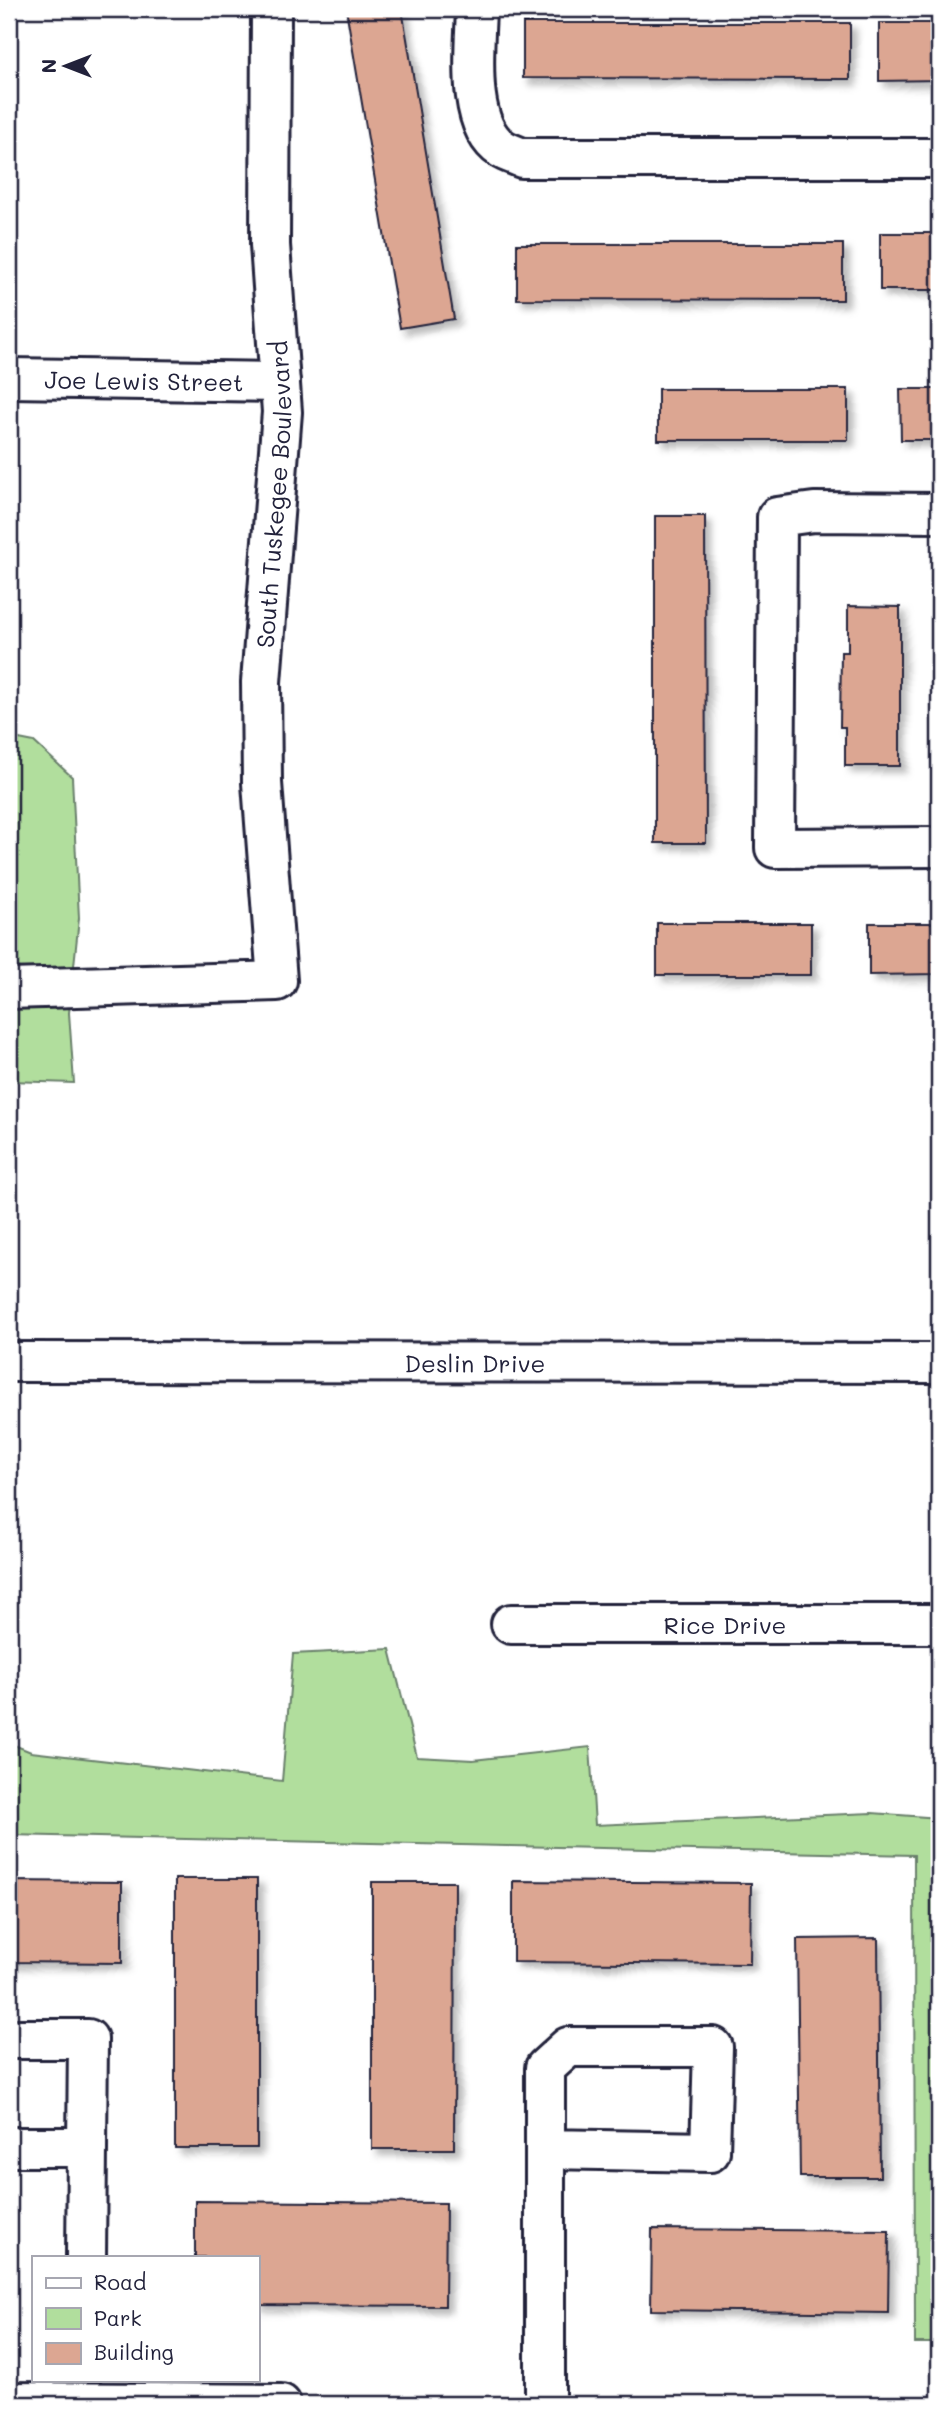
<svg xmlns="http://www.w3.org/2000/svg" width="948" height="2413" viewBox="0 0 948 2413" font-family="Mali,sans-serif">
	<style>
		.green { fill: #b1de9d; stroke: #6a806c; stroke-width: 2 }
		.building { fill: #dca692; stroke: #22223b; stroke-width: 2; filter: url(#shadow) }
		.lines { fill: none; stroke-linecap: round; stroke-linejoin: round }
		.minor-casing { stroke: #22223b; stroke-width: 44 }
		.minor { stroke: #fff; stroke-width: 38 }
		.labels { text-anchor: middle; dominant-baseline: central; stroke-width: 5; stroke-linejoin: round; paint-order: stroke }
		.street-label { font-size: 24px; fill: #22223b; stroke: #fff }
	</style>
	<defs>
		<filter id="shadow"><feDropShadow dx="6" dy="6" stdDeviation="3.5" flood-color="#0004"/></filter>
	</defs>
	<rect width="100%" height="100%" fill="#fff"/>
	<filter id="ink" filterUnits="userSpaceOnUse"><feTurbulence type="fractalNoise" baseFrequency=".0143" numOctaves="2"/><feDisplacementMap in="SourceGraphic" scale="14" xChannelSelector="R" yChannelSelector="G"/><feConvolveMatrix kernelMatrix="1 2 1 2 8 2 1 2 1" color-interpolation-filters="sRGB"/></filter>
	<g filter="url(#ink)">
		<path class="green" d="M9,737l25,5 38,35 7,141 -10,95 5,70 -65,-2z
			M390,1649l27,108 56,3 117,-13 5,78 277,-12 67,5v525h-24l-1,-488 -905,-20v-92l22,9 251,29 11,-127z"/>
		<path class="building" d="M346,9h56l52,310 -54,9z
			M523,23h327v56l-327,-1z
			M879,23h60v57l-60,1z
			M880,233h59v57h-59z
			M517,244h326v56l-326,-1z
			M658,389h190v51h-190z
			M900,389h39v51h-38z
			M655,516h50l1,327h-51z
			M848,606l52,1v159h-55v-39h-5l1,-75h7z
			M657,923h154v52h-154z
			M869,923h70v51l-70,1z
			M175,1879h82v269h-82z
			M9,1881l113,1v81l-113,-1z
			M513,1881l238,2 -1,81 -237,-2z
			M372,1882h83l-1,267h-82z
			M878,1938l2,239h-80l-3,-238z
			M195,2201l251,2 -1,103 -188,-1v-48h-62z
			M652,2229l237,2 -1,82 -237,-3z"/>
		<g class="lines">
			<defs>
				<g id="minor">
					<path d="M476,9c-1,38 -11,116 26,140 6,4 14,6 20,9h417"/>
					<path id="s1" d="M9,378l271,4"/>
					<path d="M939,513l-125,-1 -37,5 -2,331 164,-1"/>
					<path id="s2" d="M9,989l268,-8 -15,-198 -1,-101 21,-270 -12,-167 1,-236"/>
					<path id="s3" d="M9,1362l930,1"/>
					<path id="s4" d="M511,1624h428"/>
					<path d="M9,2039h79l-2,218"/>
					<path d="M9,2147h78"/>
					<path d="M545,2149l165,3 3,-105h-145l-23,21v336"/>
					<path d="M9,2402l272,2"/>
				</g>
			</defs>
			<use href="#minor" class="minor-casing"/>
			<use href="#minor" class="minor"/>
		</g>
	</g>
	<g class="labels">
		<g class="street-label">
			<text stroke="none"><textPath href="#s1" startOffset="135">Joe Lewis Street</textPath></text>
			<text stroke="none"><textPath href="#s2" startOffset="756">South Tuskegee Boulevard</textPath></text>
			<text stroke="none"><textPath href="#s3" startOffset="466">Deslin Drive</textPath></text>
			<text stroke="none"><textPath href="#s4" startOffset="214">Rice Drive</textPath></text>
		</g>
	</g>
	<rect width="948" height="2413" fill="none" stroke="#fff" stroke-width="35"/>
	<rect x="18" y="18" width="913" height="2378" fill="none" stroke="#22223b" stroke-width="2.5" filter="url(#ink)"/>
	<rect x="32" y="2256" width="228" height="126" fill="#ffffff" stroke="#a7a7b1" stroke-width="2"/>
	<rect x="46" y="2278" width="35" height="10" fill="#ffffff" stroke="#a7a7b1" stroke-width="2"/>
	<text x="94" y="2290" font-size="21" fill="#22223b">Road</text>
	<rect x="46" y="2308" width="35" height="21" fill="#b1de9d" stroke="#a7a7b1" stroke-width="2"/>
	<text x="94" y="2326" font-size="21" fill="#22223b">Park</text>
	<rect x="46" y="2343" width="35" height="21" fill="#dca692" stroke="#a7a7b1" stroke-width="2"/>
	<text x="94" y="2360" font-size="21" fill="#22223b">Building</text>
	<g transform="translate(66 66) rotate(270)" stroke="#ffffff" stroke-width="5" paint-order="stroke">
	<path d="M0-5L12 26L0 18L-12 26Z" fill="#22223b"/>
	<text y="-10" font-size="19" font-weight="bold" text-anchor="middle" fill="#22223b">N</text>
	</g>
</svg>
